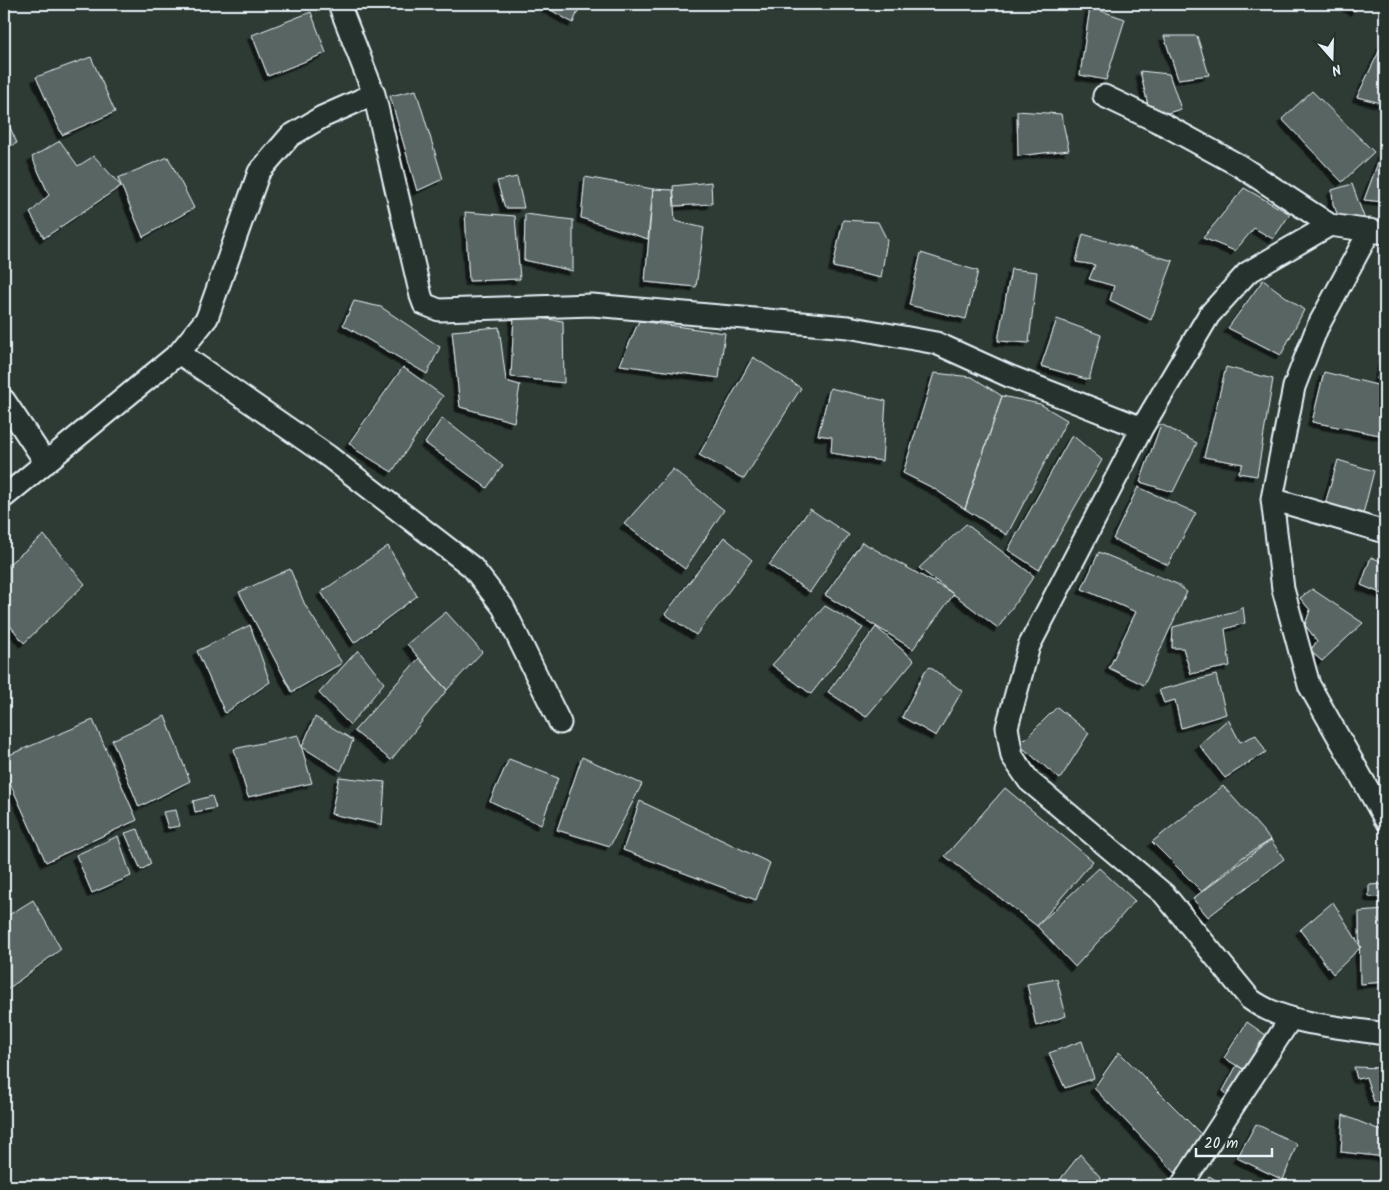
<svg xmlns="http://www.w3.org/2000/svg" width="1389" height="1190" viewBox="0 0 1389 1190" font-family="Kalam,sans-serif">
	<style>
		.building { fill: #596563; stroke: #e8f1f8; filter: url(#shadow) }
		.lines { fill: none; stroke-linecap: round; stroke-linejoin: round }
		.street-casing { stroke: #e8f1f8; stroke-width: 25 }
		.street { stroke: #26332d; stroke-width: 21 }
	</style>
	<defs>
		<filter id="shadow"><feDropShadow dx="-4.5" dy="4.5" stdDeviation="0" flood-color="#0009"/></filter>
	</defs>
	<rect width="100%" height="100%" fill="#2e3b35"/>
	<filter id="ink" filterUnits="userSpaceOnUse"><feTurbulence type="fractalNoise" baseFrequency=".02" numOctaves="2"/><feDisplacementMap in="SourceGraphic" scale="10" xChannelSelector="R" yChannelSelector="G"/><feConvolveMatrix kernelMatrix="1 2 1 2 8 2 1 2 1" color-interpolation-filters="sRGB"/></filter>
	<g filter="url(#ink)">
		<path class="building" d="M545,4h36l-8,19 -29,-17z
			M1342,4h17l-4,7z
			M1090,7l35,12 -19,61 -26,-5z
			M311,12l15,41 -58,23 -16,-41z
			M1164,36h33l12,39 -31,4z
			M1384,41l1,63 -28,-7z
			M91,57l24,55 -53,23 -26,-58z
			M1140,71l29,3 12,35 -30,9z
			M416,90l27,89 -26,12 -27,-95z
			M1312,91l62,61 -32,30 -60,-63z
			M1017,111l44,3 8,36 -51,6z
			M4,114l13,29 -13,6z
			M60,141l18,25 16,-10 27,30 -77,52 -14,-25 19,-18 -17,-38z
			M1385,144v58l-21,-2z
			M168,157l26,51 -51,29 -25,-59z
			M517,177l7,31h-19l-8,-27z
			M585,177l68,12 -5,50 -67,-21z
			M711,182l1,22 -37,2 -2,-20z
			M1352,184l13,36 -22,6 -10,-22 -1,-14z
			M1244,188l46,26 -17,25 -19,-11 -19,23 -32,-13z
			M653,189l20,1 2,31 29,7 -8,59 -51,-5z
			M465,212l50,4 5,63 -51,2z
			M525,214l48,6v51l-49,-11z
			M843,220l35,2 9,18 -6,38 -48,-11z
			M1083,234l90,27 -22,59 -41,-20 4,-14 -25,-7 6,-14 -19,-3z
			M921,253l57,18 -12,48 -57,-14z
			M1011,269l26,3 -8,71 -31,-2z
			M1263,280l41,30 -23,45 -53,-27z
			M354,301l27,6 59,40 -13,27 -84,-49z
			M514,315l49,6 1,62 -53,-6z
			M1057,319l44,16 -12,45 -48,-14z
			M639,321l86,12 -6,45 -99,-13z
			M499,327l7,54 14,4 -6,37 -54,-15 -8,-76z
			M1385,354v28l-8,-3z
			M753,357l48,31 -57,91 -45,-24z
			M403,367l40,29 -51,76 -36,-22 -7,-7z
			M1226,367l47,12 -16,97 -19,-3 5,-9 -39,-7z
			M1324,372l61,15v49l-73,-14z
			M934,373l38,4 30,19 -37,113 -32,-21 -30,-15z
			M830,388l56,13 -4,60 -51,-8 1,-16 -14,-2z
			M1002,396l38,8 27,16 -60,115 -42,-26z
			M442,418l61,47 -16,23 -62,-45z
			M1161,424l36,19 -24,49 -33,-10z
			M1072,435l30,25 -63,110 -31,-20z
			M1338,460l36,11 -11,43 -38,-10z
			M673,469l51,41 -39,59 -61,-45z
			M1138,487l58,26 -28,52 -55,-26z
			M810,509l39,26 -39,57 -41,-27z
			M966,524l68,52 -36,52 -79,-60z
			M44,535l41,49 -61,59 -20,-25v-50z
			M724,537l28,23 -56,75 -31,-21z
			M862,542l92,52 -41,55 -88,-54z
			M388,546l29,50 -63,47 -33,-51z
			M1099,552l78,32 10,8 -43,93 -35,-17 27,-56 -54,-23z
			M1371,557l14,6v32l-24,-10z
			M290,569l15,36 37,58 -50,29 -53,-100z
			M1312,589l51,34 -41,38 -12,-10 7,-10 -12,-16 5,-15 -10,-12z
			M825,606l38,22 -52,66 -39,-29z
			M1243,607l2,16 -20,6 5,37 -39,8 -8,-26h-11l1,-21 63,-16z
			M446,612l36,40 -35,38 -40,-46z
			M250,625l20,57 -45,31 -28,-62z
			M876,627l38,33 -48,57 -38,-25z
			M358,650l26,33 -34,42 -31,-32z
			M419,658l28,32 -56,70 -37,-29z
			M930,667l32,24 -26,45 -34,-19 23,-46z
			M1216,675l10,39 -45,14 -6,-28 -11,3 -5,-13z
			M1057,707l32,26 -29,46 -41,-34z
			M165,716l25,65 -51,26 -27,-67z
			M315,717l38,23 -12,31 -39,-24z
			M1228,719l12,23 16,-7 10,17 -41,26 -26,-33z
			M93,720l44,100 -91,42 -42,-92v-13z
			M298,735l14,48 -64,14 -14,-48z
			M582,757l60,27 -32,62 -53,-16z
			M509,759l49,19 -17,47 -51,-24z
			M339,777l46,5 -3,43 -51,-11z
			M1223,786l48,54 -69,52 -50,-50z
			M1005,788l88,73 -56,65 -92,-70z
			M212,796l4,12 -21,4 -2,-11z
			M640,801l130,62 -14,37 -133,-50z
			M176,810l4,16 -12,2 -5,-16z
			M138,829l13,35 -10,6 -16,-37z
			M118,836l13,40 -39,17 -16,-38z
			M1271,840l13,19 -76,58 -15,-18 50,-42z
			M1099,868l36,33 -60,66 -38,-41z
			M1385,884v14l-16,-1v-12z
			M33,900l28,49 -57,43v-74z
			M1333,902l28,45 -28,27 -33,-44z
			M1385,910v72l-25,2 -1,-72z
			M1057,979l9,37 -30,10 -9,-42z
			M1247,1022l33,23 -17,36 -39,-23z
			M1082,1041l12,37 -29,10 -16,-35z
			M1119,1052l91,91 -26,39 -90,-94z
			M1237,1065l17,11 -17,26 -14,-11z
			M1354,1067l31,1v34h-11l-8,-25 -9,2z
			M1343,1115l42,17v25l-44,-5z
			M1256,1124l41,20 -14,36 -46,-22z
			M1080,1154l28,32h-53z
			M1209,1176l17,10h-22z"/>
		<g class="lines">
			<defs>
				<path id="street" d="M339,4l35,90
					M1104,96l61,29 75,41 90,59
					M1370,230l-53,98 -23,59 -22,112 113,33
					M179,353l149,103 144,111 31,40 57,116
					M4,400l42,63
					M1142,428l-113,218 -22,81 5,29 17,25 135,113 86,105c34,26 93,28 135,35
					M4,497l175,-144 28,-35 52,-146 31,-36 32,-19 52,-23 47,202 3,8 15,6 153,-5 256,22 88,16 73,33 133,52 67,-113 38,-42 83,-48 55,8
					M1272,499l11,90 26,96 76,134
					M1181,1186l110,-168"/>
			</defs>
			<use href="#street" class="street-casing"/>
			<use href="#street" class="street"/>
		</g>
	</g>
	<rect width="1389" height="1190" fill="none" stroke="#26332d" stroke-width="20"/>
	<rect x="10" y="10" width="1369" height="1170" fill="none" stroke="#e8f1f8" stroke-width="2" filter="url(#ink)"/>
	<g transform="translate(1332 58) rotate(160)" stroke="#26332d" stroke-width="4" paint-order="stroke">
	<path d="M0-4L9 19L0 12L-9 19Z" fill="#e8f1f8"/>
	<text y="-8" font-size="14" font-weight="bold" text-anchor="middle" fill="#e8f1f8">N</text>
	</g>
	<path d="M1196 1148v8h76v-8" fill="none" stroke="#e8f1f8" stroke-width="2.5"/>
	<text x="1204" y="1148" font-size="15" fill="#e8f1f8" stroke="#26332d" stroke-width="4" paint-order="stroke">20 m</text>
</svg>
